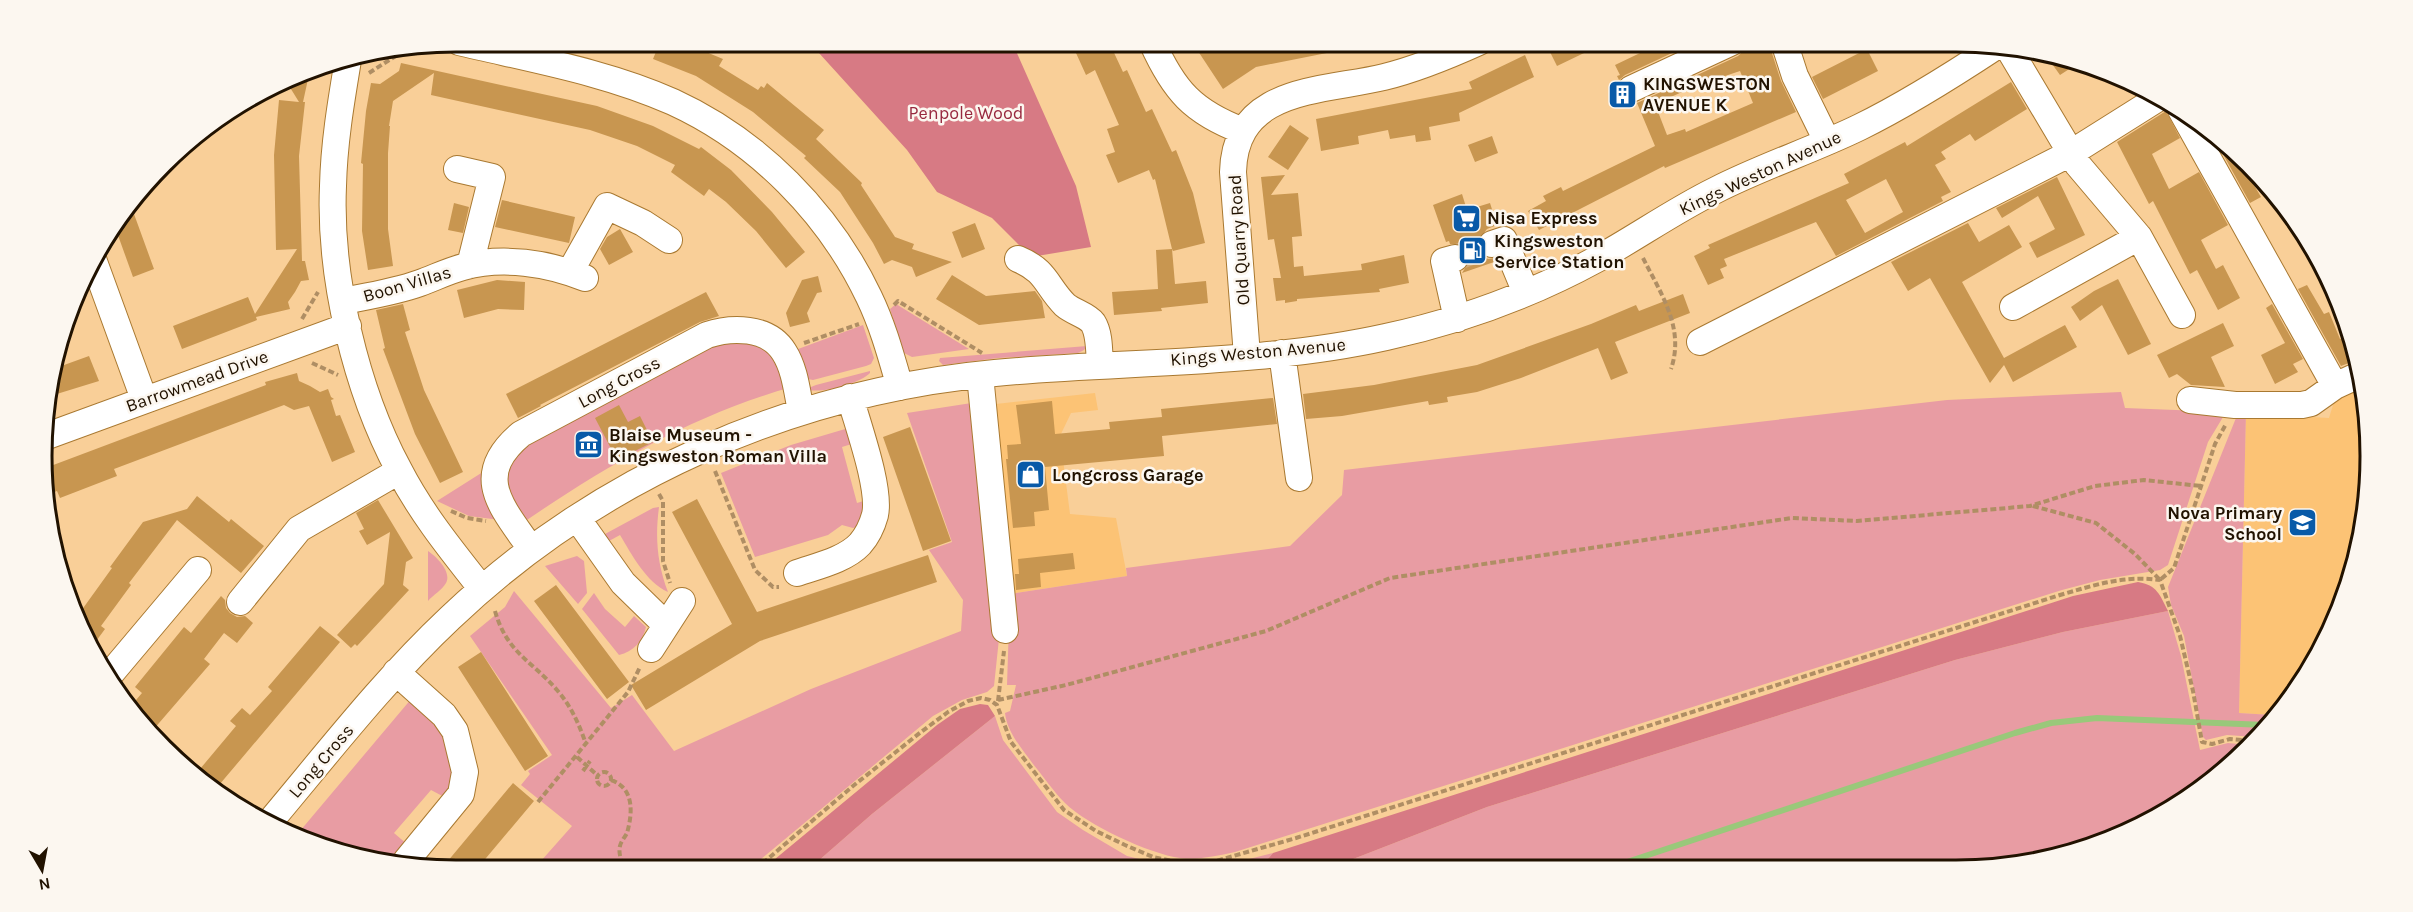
<svg xmlns="http://www.w3.org/2000/svg" width="2413" height="912" viewBox="0 0 2413 912" font-family="Karla,sans-serif">
	<style>
		.built { fill: #fcc375 }
		.green { fill: #e89ca3 }
		.forest { fill: #d77a84 }
		.lines { fill: none; stroke-linecap: round; stroke-linejoin: round }
		.stream { stroke: #99c87a; stroke-width: 6 }
		.building { fill: #c89650; fill-rule: evenodd }
		.minor-tunnel { stroke: #cea97a; stroke-width: 26; stroke-dasharray: 26 13; stroke-linecap: butt }
		.minor-casing { stroke: #a97931; stroke-width: 28 }
		.path { stroke: #af8e64; stroke-width: 4; stroke-dasharray: 6 3; stroke-linecap: butt }
		.minor { stroke: #fff; stroke-width: 26 }
		.labels { text-anchor: middle; dominant-baseline: central; stroke-width: 5; stroke-linejoin: round; paint-order: stroke }
		.poi-label { font-size: 18px; font-weight: bold; fill: #211200; stroke: #fcf7f0; text-anchor: start }
		.park-label { font-size: 18px; fill: #98293f; stroke: #fcf7f0 }
		.street-label { font-size: 18px; fill: #211200; stroke: #fcf7f0 }
		.rim { fill: none; stroke: #211200; stroke-width: 3 }
	</style>
	<rect width="100%" height="100%" fill="#f9cf98"/>
	<path class="built" d="M2363,383l4,19 3,81 -13,80 -42,100 -42,52 -34,-2 7,-300 83,5 7,-23z
		M1095,393l3,17 -27,3 -11,23 10,78 46,4 11,58 -117,18 -23,-189z"/>
	<path class="green" d="M896,304l73,45 -57,8 -8,-4 -14,-44z
		M863,325l11,33 -3,6 -5,2 -53,14 -5,-1 -18,-27z
		M716,338l47,3 29,46c-98,27 -188,80 -271,137l-20,-40 6,-30z
		M1087,346l-3,4 -6,3 -80,5 -55,7 -4,-4 1,-3z
		M870,371v2c-9,10 -52,22 -64,16l10,-4z
		M2121,392l4,16 101,4 -18,30 -40,123 -8,5 -60,10 -38,10 -827,262c-19,4 -36,8 -55,6 -30,-4 -93,-33 -115,-55 -12,-12 -21,-26 -32,-39 -11,-15 -26,-32 -28,-51l5,-2 6,-26h-9l3,-91 117,-18 -1,-8 164,-22 52,-51 2,-25 603,-70z
		M978,402l22,227 -6,57 -7,6 -25,8 -29,16 -184,153 -216,1 39,-44 -51,-41 9,-11 -2,-3 24,-16 -82,-119 35,-29 9,-16 97,117 21,-13 42,56 137,-62 150,-58 2,-31 -34,-50 23,-8 -45,-129z
		M2238,413h8l-7,300 34,2 -18,22 -28,-2 -21,5 -3,-3 -19,-101 -13,-31 -3,-18z
		M852,427l3,16 -13,4 15,56 13,-4 -8,26 -9,3 -11,-3 -14,10 -73,22 -34,-84 70,-28z
		M486,470l14,50 -31,-4 -32,-15z
		M659,507c-4,30 -2,56 9,85 -22,-10 -36,-37 -48,-57l-11,6 -4,-7 48,-26z
		M428,551c9,6 24,21 18,32 -4,7 -13,12 -18,18z
		M577,556l7,5 3,32 -9,11 -33,-38z
		M594,593l11,16 20,18 9,-11 12,11c-3,14 -13,25 -27,28l-37,-46z
		M2168,611l13,45 19,94 28,-7 21,2 -19,22 -90,60 -129,39 -681,2 157,-61 468,-147 108,-28z
		M412,698l31,28 13,38 -8,35 -17,-9 -37,43 14,12 -11,17c-30,-4 -76,-6 -97,-31z
		M995,716l8,24 54,72 26,18 44,26 50,12 -136,1 -3,-6 -2,6h-227l63,-55z
		M1273,853l-6,7 -1,8h-53z"/>
	<path class="forest" d="M809,42h203l64,144 15,61 -60,10 -39,-39 -55,-26 -30,-42z
		M2138,582c19,3 22,13 30,29l-105,21 -108,28 -468,147 -157,61h-64l1,-8 6,-7 800,-257z
		M980,704l8,1 7,11 -123,98 -63,55h-46l174,-144 23,-16z"/>
	<g class="lines">
		<path class="stream" d="M1612,867l403,-134 36,-10 46,-5 168,7"/>
	</g>
	<path class="building" d="M660,42h22l41,17 -4,7 39,24 3,-4 3,2 3,-5 57,47 -8,9 46,44 -1,2 34,52 19,7 -2,5 40,13 -36,15 -4,-10 -20,-7 -8,4 -11,-21 -33,-51 -36,-34 2,-2 -53,-44 -57,-36 -43,-17z
		M1071,42h38l14,30 4,-2 19,42 6,-3 20,43 4,-2 17,43 12,50 -32,8 -1,-2 3,35 31,-3 2,22 -47,5 1,3 -48,4 -2,-23 46,-3 -2,-39 16,-1 -17,-70 -2,1 -4,-10 -31,13 -12,-28 9,-3 -8,-23 12,-4 -24,-55 -9,5z
		M1192,42h149l1,8 -86,17 -33,22z
		M1545,42h62l-50,24z
		M1663,42h22l2,4 -62,29 -6,5 -2,-4 3,-1 -5,-10z
		M1769,44l12,37 15,31 -131,56 -1,-2 -125,64 -11,-19 18,-10 -3,-5 18,-9 2,4 92,-45 -18,-43 101,-47 7,-7 11,-4 1,4zM1740,71l13,32 -67,29 -1,-3 -18,6 -12,-31 43,-19z
		M1867,49l11,22 -55,28 -11,-22z
		M2045,54l19,2 16,6 -20,13z
		M1525,55l9,22 -75,36 1,8 -31,6 2,13 -15,2 -1,-7 -25,4 -2,-9 -30,6 1,8 -38,7 -5,-32 156,-30 -3,-7z
		M401,63l196,43 56,20 46,23 2,-2 30,23 41,42 33,40 -19,16 -30,-37 -30,-29 -17,-13 -5,7 -33,-24 4,-7 -38,-19 -47,-16 -159,-35 3,-22 -41,28 -4,25h1l-2,27v76l5,37 -25,4 -6,-39 1,-67 -2,-1 5,-52 5,-28 9,1 19,-13z
		M310,70l-7,32h2l-6,54 3,105h3l4,19 -8,1 -6,11 -7,10 2,7 -34,8 1,3 -75,29 -9,-23 75,-29 7,17 42,-65 -21,1 -2,-95 5,-55 20,2 -13,-21z
		M2011,82l16,27 -52,32 -5,-7 -29,18 5,7 -11,6 16,27 -10,5 2,4 -107,55 -20,-34 -92,37 3,7 -7,3 4,9 -16,7 -14,-29 16,-8 -2,-3 141,-62 -5,-9 61,-32 2,4zM1886,179l17,33 -38,21 -19,-33z
		M2166,111l14,27 -28,16 17,35 30,-17 29,53 -27,15 15,29 7,-4 17,33 -22,12 -21,-40 -7,4 -37,-73 -4,3 -32,-62z
		M1290,125l19,13 -21,32 -20,-13z
		M1492,136l6,17 -23,9 -7,-17z
		M2234,151l27,46 -11,6 -26,-47z
		M1285,175l-14,20 27,-2 4,43 -10,1 2,30 9,-1 1,10 58,-6 -1,-6 43,-9 5,28 -30,6 1,3 -83,7v2l-12,2v-3l-9,1 -3,-23h8l-7,-39 -6,1 -7,-63z
		M2057,177l28,58 -48,23 -8,-15 26,-14 -17,-33 -36,22 -6,-10z
		M1462,194l5,16 23,-7 7,22 -10,4 -10,13 1,7 4,6 6,4 7,-1 2,3 -35,12 7,-11v-8l-4,-7 -6,-3h-9l-1,-3 -3,1 -13,-37z
		M502,200l73,17 -6,26 -74,-16z
		M454,203l15,4 -6,26 -15,-3z
		M134,214l20,55 -21,8 -18,-50 7,-8z
		M975,223l10,26 -23,9 -10,-26z
		M1968,223l11,19 30,-17 13,22 -60,35 42,76 61,-33 12,22 -64,35 -9,-17 -14,18 -60,-105 -22,13 -17,-29z
		M620,229l13,23 -24,13 -9,-16 7,-12z
		M952,275l34,21 49,-5 7,10 3,17 -66,7 -43,-26z
		M818,276l4,16 -5,1 -10,20 3,9 -20,5 -4,-14 16,-33z
		M2118,279l33,65 -23,11 -26,-50 -22,16 -9,-14 23,-16z
		M497,280l28,2 -1,28 -26,-1 -34,9 -7,-28z
		M2307,285l17,29 5,-2 11,27 8,-3 9,24 -16,6 -43,-77z
		M706,292l13,24 -19,6 -160,83 1,1 -23,12 -12,-24z
		M1683,294l7,19 -75,29 13,31 -17,7 -13,-32 -77,30 -44,14 -30,5 1,5 -19,3 -1,-4 -86,15 -36,3 -3,-25 71,-9 103,-20 114,-41 45,-19 3,6z
		M403,304l7,26 -5,2 19,58 39,82 -23,11 -25,-49 -32,-85 2,-1 -9,-38z
		M2272,304l31,55 -10,5 5,8 -23,12 -14,-29 24,-12 -19,-35z
		M2223,323l11,23 -23,11 14,30 -34,-2 -14,-11 -8,4 -12,-23z
		M89,356l10,25 -52,16 6,-28z
		M297,373l2,8 11,5 10,6 8,-3 3,8 3,2 -3,1 5,16 4,-1 15,37 -23,10 -23,-56 -15,4 -10,-5 -170,64 3,7 -57,22 -3,-7 -8,3 -1,-27 194,-73 24,-9 -1,-3z
		M1273,398l4,26 -115,12 2,20 -119,11 4,43 -15,2 1,14 -22,2 -7,-69h2l-1,-14 14,-1 -5,-39 36,-4 3,33 55,-5 -1,-7 53,-5 -1,-8z
		M619,405l9,17 12,-6 13,26 -36,18 -22,-42z
		M910,427l41,114 -28,10 -40,-114z
		M197,496l32,26 2,-3 33,27 -23,27 -64,-53 -48,63 2,2 -30,41 4,3 -14,19 -15,-30 36,-50 -2,-1 33,-45 44,-13z
		M697,499l60,113 171,-57 9,27 -177,59 -114,69 -15,-25 101,-61 -60,-112z
		M378,500l35,58 -7,4 -3,23 6,5 -52,56 -2,-2 -4,4 -14,-13 47,-51 6,-52 -23,13 -8,-14 5,-2 -8,-16z
		M1073,553l2,16 -35,4 1,14 -25,3 -1,-16h4l-1,-15z
		M556,585l73,97 -22,17 -73,-98z
		M221,596l4,4 1,8 4,5 7,4 8,-1 8,7 -16,20 -13,-10 -20,26 6,5 -57,66 -22,-24 11,-13 -7,-6 49,-60 7,6z
		M320,626l20,16 -126,149 -10,-6 -9,-10 41,-49 -6,-5 12,-13 8,7 22,-24 -4,-4z
		M481,652l67,104 -23,15 -67,-104z
		M513,783l21,18 -58,69 -34,-2z"/>
	<g class="lines">
		<path class="minor-tunnel" d="M1455,258l37,-14"/>
		<defs>
			<path id="minor" d="M459,42c71,17 147,30 214,60 85,39 156,111 196,195 14,29 22,59 31,90
				M1152,42c22,49 41,70 91,89
				M1784,42l11,34 32,65
				M2009,49l69,116 61,72 43,78
				M348,60c-7,42 -14,83 -15,126 -4,91 23,204 66,284 22,43 53,81 83,119
				M1631,89l101,-47
				M2181,110l154,276
				M457,169l35,8 -22,88
				M1492,244l12,-4 22,53
				M1455,258l-11,3 13,58
				M93,259l51,140
				M1018,259c29,12 28,27 47,46 8,7 22,10 28,18 7,11 6,30 7,43
				M570,272l37,-66 36,17 26,17
				M343,301c26,-5 52,-9 77,-18 14,-5 28,-12 43,-16 39,-11 85,-4 122,11
				M2013,307l126,-70
				M1700,342l371,-189 89,-56
				M1282,353l17,125
				M1247,356l-14,-184c2,-86 90,-80 151,-95 33,-8 64,-21 95,-35
				M980,375l25,255
				M2190,400l45,5h67l9,-2 24,-17 26,-12
				M47,436l301,-110
				M577,518l46,65 42,41
				M531,549c-29,-42 -60,-73 -10,-115l186,-99c24,-8 61,-9 77,17 11,17 13,40 17,59
				M797,573c20,-7 48,-13 63,-29 7,-8 12,-18 15,-29 6,-26 -17,-89 -25,-118
				M240,602l59,-73 100,-58
				M651,649l31,-48
				M396,672l48,43 11,16 10,41 -4,22 -55,67
				M107,678l91,-108
				M268,824c59,-70 115,-143 182,-206 148,-141 342,-226 545,-245 129,-12 265,-8 391,-36 74,-16 145,-42 211,-78 40,-22 78,-49 119,-69 47,-24 97,-40 144,-63 47,-23 91,-51 135,-80"/>
		</defs>
		<use href="#minor" class="minor-casing"/>
		<path class="path" d="M369,73l36,-23
			M1643,258c18,36 42,70 28,111
			M894,305l4,-4 84,52
			M302,319l16,-27
			M804,343l55,-19
			M312,363l26,12
			M715,471l40,99 18,17h6
			M659,494l4,7v60l7,22
			M2033,506l63,17 39,31 25,26 14,-12 41,-124 11,-20
			M451,511l16,7 19,3
			M495,611c12,42 36,49 62,79 14,16 22,34 29,54
			M998,700l68,-15 200,-54 124,-53 402,-60 65,3 173,-15 65,-20 49,-6 57,6
			M998,701l6,-50
			M577,757l20,18
			M583,771l7,-10
			M597 779a7 7 0 1 1 14 0a7 7 0 1 1-14 0Z
			M611,780c23,8 22,32 16,53 -2,4 -6,8 -7,13 -2,6 2,17 3,24
			M538,802l90,-110 12,-25
			M294,832l5,5
			M756,869l97,-83 68,-54 27,-20 20,-11 13,-3 9,2 7,5 14,37 53,68 32,21 29,14 28,12 35,7 28,-3 80,-23 764,-243c35,-10 64,-20 100,-15l20,56 13,55 9,51 10,2 18,-5 22,2"/>
		<use href="#minor" class="minor"/>
	</g>
	<defs>
		<symbol id="building-square" viewBox="-11 -11 22 22"><rect x="-9" y="-9" width="18" height="18" rx="4" fill="#085aa8" stroke="#fcf7f0"/><path d="M-4-6H4V6H1V3H-1V6H-4ZM-2.5-4.3h1.7v1.8h-1.7ZM.8-4.3h1.7v1.8H.8ZM-2.5-1h1.7V.8h-1.7ZM.8-1h1.7V.8H.8Z" fill="#fff"/></symbol>
		<symbol id="supermarket-square" viewBox="-11 -11 22 22"><rect x="-9" y="-9" width="18" height="18" rx="4" fill="#085aa8" stroke="#fcf7f0"/><path d="M-6-5.5h2.5l.6 2H6L4.5 2H-2.5L-4.4-4H-6ZM-1.5 3.2a1.3 1.3 0 1 0 .1 0ZM3 3.2a1.3 1.3 0 1 0 .1 0Z" fill="#fff"/></symbol>
		<symbol id="fuel-square" viewBox="-11 -11 22 22"><rect x="-9" y="-9" width="18" height="18" rx="4" fill="#085aa8" stroke="#fcf7f0"/><path d="M-5.5-6h7V0h2V4h1.3V-2.5L3-4.5l.8-.8L6-3V5H2.5V1h-1V6h-7ZM-4.2-4.7v3.2H.2V-4.7Z" fill="#fff"/></symbol>
		<symbol id="museum-square" viewBox="-11 -11 22 22"><rect x="-9" y="-9" width="18" height="18" rx="4" fill="#085aa8" stroke="#fcf7f0"/><path d="M0-6L6-3V-2H-6V-3ZM-5-1h2V3h-2ZM-1-1h2V3h-2ZM3-1h2V3H3ZM-6 4H6V6H-6Z" fill="#fff"/></symbol>
		<symbol id="shop-square" viewBox="-11 -11 22 22"><rect x="-9" y="-9" width="18" height="18" rx="4" fill="#085aa8" stroke="#fcf7f0"/><path d="M-5-2.5h2.3a2.7 3.5 0 0 1 5.4 0H5L5.5 6h-11ZM-1.5-2.5h3a1.5 2.3 0 0 0-3 0Z" fill="#fff"/></symbol>
		<symbol id="school-square" viewBox="-11 -11 22 22"><rect x="-9" y="-9" width="18" height="18" rx="4" fill="#085aa8" stroke="#fcf7f0"/><path d="M0-5L7-2L0 1L-7-2ZM-4 1L0 2.5L4 1V4Q0 6-4 4Z" fill="#fff"/></symbol>
	</defs>
	<g fill-rule="evenodd">
		<use href="#building-square" x="1606" y="78" width="33" height="33"/>
		<use href="#supermarket-square" x="1450" y="202" width="33" height="33"/>
		<use href="#fuel-square" x="1456" y="234" width="33" height="33"/>
		<use href="#museum-square" x="572" y="428" width="33" height="33"/>
		<use href="#shop-square" x="1014" y="458" width="33" height="33"/>
		<use href="#school-square" x="2286" y="506" width="33" height="33"/>
	</g>
	<g class="labels">
		<g class="poi-label">
			<text x="1643" y="84">KINGSWESTON<tspan x="1643" dy="21">AVENUE K</tspan></text>
			<text x="1487" y="218">Nisa Express</text>
			<text x="1494" y="241">Kingsweston<tspan x="1494" dy="21">Service Station</tspan></text>
			<text x="609" y="435">Blaise Museum -<tspan x="609" dy="21">Kingsweston Roman Villa</tspan></text>
			<text x="1052" y="475">Longcross Garage</text>
			<text x="2282" y="513" text-anchor="end">Nova Primary<tspan x="2282" dy="21">School</tspan></text>
		</g>
		<g class="park-label">
			<text x="966" y="113">Penpole Wood</text>
		</g>
		<g class="street-label">
			<text transform="translate(1760 173) rotate(-25)">Kings Weston Avenue</text>
			<text transform="translate(1239 240) rotate(-94)">Old Quarry Road</text>
			<text transform="translate(407 284) rotate(-16)">Boon Villas</text>
			<text transform="translate(1258 352) rotate(-5)">Kings Weston Avenue</text>
			<text transform="translate(197 381) rotate(-20)">Barrowmead Drive</text>
			<text transform="translate(619 382) rotate(-28)">Long Cross</text>
			<text transform="translate(321 761) rotate(-50)">Long Cross</text>
		</g>
	</g>
	<path d="M0 0H2413V912H0ZM456 52H1956A404 404 0 0 1 2360 456V456A404 404 0 0 1 1956 860H456A404 404 0 0 1 52 456V456A404 404 0 0 1 456 52Z" fill="#fcf7f0" fill-rule="evenodd"/>
	<path class="rim" d="M456 52H1956A404 404 0 0 1 2360 456V456A404 404 0 0 1 1956 860H456A404 404 0 0 1 52 456V456A404 404 0 0 1 456 52Z"/>
	<g transform="translate(42 870) rotate(170)" stroke="#fcf7f0" stroke-width="4.5" paint-order="stroke">
	<path d="M0-4.5L10 22L0 15L-10 22Z" fill="#211200"/>
	<text y="-9" font-size="16" font-weight="bold" text-anchor="middle" fill="#211200">N</text>
	</g>
</svg>
